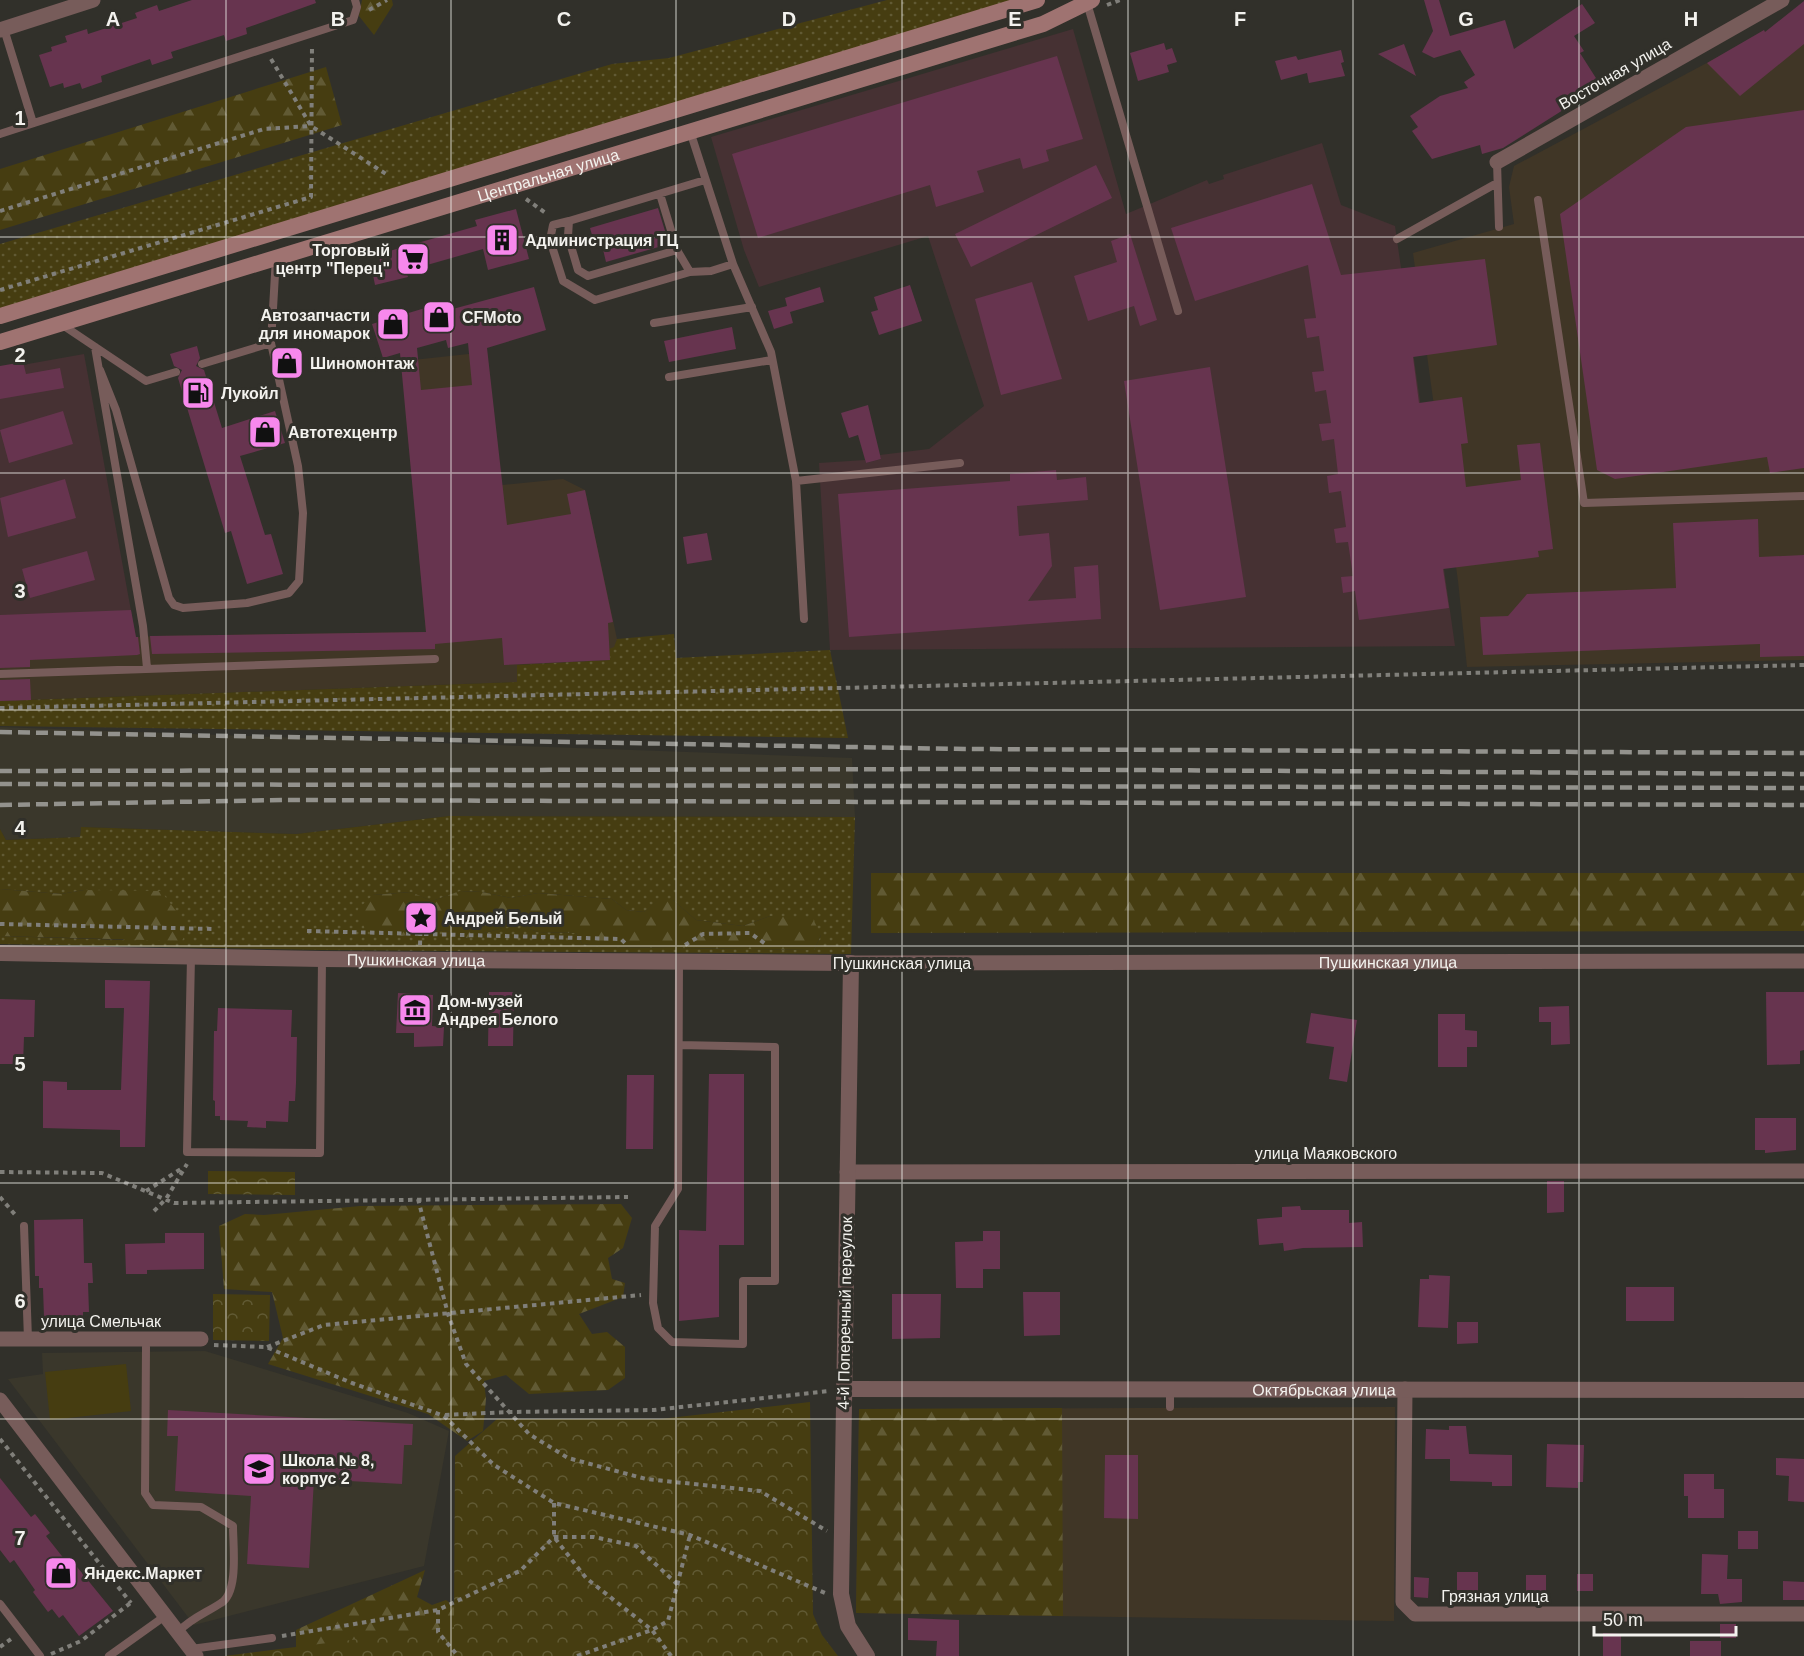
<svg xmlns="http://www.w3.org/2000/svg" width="1804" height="1656" viewBox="0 0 1804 1656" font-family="Arial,sans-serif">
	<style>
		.commercial { fill: #463133 }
		.industrial { fill: #403626 }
		.built { fill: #3a372b }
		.grass { fill: url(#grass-dots); fill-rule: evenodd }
		.forest { fill: url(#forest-firs) }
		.park { fill: url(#park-crowns) }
		.pitch { fill: #463d11 }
		.building { fill: #67344f; fill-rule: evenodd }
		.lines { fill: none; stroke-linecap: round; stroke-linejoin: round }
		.path { stroke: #807f7a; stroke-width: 4; stroke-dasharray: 4.5 4.5; stroke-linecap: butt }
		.service { stroke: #775c5a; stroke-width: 8 }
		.minor { stroke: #775c5a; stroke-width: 15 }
		.tertiary { stroke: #775c5a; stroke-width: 16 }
		.secondary { stroke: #9f7371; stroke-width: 16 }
		.rail { stroke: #93928d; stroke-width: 4.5; stroke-dasharray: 12 6; stroke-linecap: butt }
		.grid { fill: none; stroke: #f3f2ee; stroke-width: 1.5; stroke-opacity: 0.55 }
		.labels { text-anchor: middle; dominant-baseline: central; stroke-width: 6; stroke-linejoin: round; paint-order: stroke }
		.street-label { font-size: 16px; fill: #f3f2ee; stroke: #31302a }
		.poi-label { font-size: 16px; font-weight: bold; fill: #f3f2ee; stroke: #31302a; text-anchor: start }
		.grid-label { font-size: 20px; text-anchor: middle; font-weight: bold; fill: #f3f2ee; stroke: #31302a; stroke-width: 6; stroke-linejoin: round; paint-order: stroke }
	</style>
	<defs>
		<pattern id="grass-dots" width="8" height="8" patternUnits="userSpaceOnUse" patternTransform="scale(1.5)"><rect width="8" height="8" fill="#463d11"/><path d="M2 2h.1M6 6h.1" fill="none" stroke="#615a34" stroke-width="1.8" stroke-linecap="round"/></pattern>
		<pattern id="forest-firs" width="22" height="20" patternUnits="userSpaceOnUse" patternTransform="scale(1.5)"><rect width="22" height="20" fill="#463d11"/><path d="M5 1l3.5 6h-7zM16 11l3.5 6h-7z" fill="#615a34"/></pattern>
		<pattern id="park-crowns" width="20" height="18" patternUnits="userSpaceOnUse" patternTransform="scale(1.5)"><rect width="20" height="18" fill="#463d11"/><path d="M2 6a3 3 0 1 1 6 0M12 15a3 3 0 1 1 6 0" fill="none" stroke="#615a34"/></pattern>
	</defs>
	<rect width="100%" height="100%" fill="#31302a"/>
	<path class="commercial" d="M1073,29l53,185 81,-34 2,4 15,-5 -1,-4 99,-32 19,62 54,21 60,420 -625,4 -11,-187 46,-3 1,3 15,-4 -1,-4 49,-6 55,-43 -56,-170 -169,51 -15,-37 -33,-113z
		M84,354l52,284 -136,7v-276z"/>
	<path class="industrial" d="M1804,11v649l-337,7 -9,-86 -45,-328 101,-29 -5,-37 5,-21z
		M487,352l15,133 61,-6 22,11 32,149 -7,21 -93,5v17l-517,19v-56l154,-9 272,-4 -24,-264 11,-8z
		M1395,1407l-1,214 -538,-8 3,-204z"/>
	<path class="built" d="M0,727l852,31 3,59 -406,-1 -153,18 -215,-7 -1,10 -74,3 -6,-11z
		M205,1351l203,62 41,18 -25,135 -230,59 -186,-246 35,-5 -1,-21z"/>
	<path class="grass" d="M887,0h134l-1021,311v-67l612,-180 57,-6z
		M674,634l2,24 154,-8 18,88 -848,-12v-25l517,-19v-17l93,-5 -1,-11 5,-2 3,-8z
		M449,816l406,1 -4,137 -529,-4 -322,-6v-8l124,4 -40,-50 -23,4 -61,-5v-60l6,11 74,-3 1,-10 215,7zM461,891l21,1 29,6 27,-5 74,6 14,11 18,2 15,-12h14l23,20 47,6 27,-10 51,19 -7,15 -208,-3 -24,-3 -6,-11 -38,-1 -21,-8 -51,14 -22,-8 -42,6 -29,-41 37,-3 22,9z"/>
	<path class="forest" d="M362,0h30l1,5 -19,30 -15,-19z
		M326,67l16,58 -342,105v-61z
		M871,873h933v58l-933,2z
		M0,889l61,5 23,-4 77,1 15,20 10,21 -4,9 -182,-5z
		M460,891l22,1 29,6 27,-5 74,6 14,11 18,2 14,-12h15l23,20 47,6 27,-10 43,3 8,16 -7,15 -208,-3 -24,-3 -6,-11 -38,-1 -21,-8 -51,14 -22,-8 -42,6 -37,-7 -7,-20 15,-14 38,-3 21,9z
		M621,1204l11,14 -9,30 -15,10 4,21 13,4 -2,14 -44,17 13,20 15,-2 18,15v31l-17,12 -79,4 -23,-19 -22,6 2,18 -3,32 -16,10 -39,-27 -160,-50 15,-26 -11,-46 -48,-3 -5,-63 26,-12 19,1 96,-9z
		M1062,1408l1,208 -207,-3 3,-204z
		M425,1570l-8,27 15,8 14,-5 11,8 46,48h-207v-26z"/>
	<path class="park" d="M208,1171l87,1v23l-87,-1z
		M213,1294l57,1 -1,46 -56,-1z
		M810,1402l3,212 9,21 16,21h-614l230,-29 1,-171 42,-37h163z"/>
	<path class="pitch" d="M126,1364l5,47 -81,9 -5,-48z"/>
	<path class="building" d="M192,0h123l1,3 -70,25 1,6 -21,7 -2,-6 -53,17 2,6 -21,7 -2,-6 -49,17 1,6 -20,7 -2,-6 -16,5 -1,-5 -13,4 -11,-32 13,-4 -1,-4 16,-5 -2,-6 22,-7 1,5 49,-16 -2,-5 22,-8 2,6z
		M1424,0h15l11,36 55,-16 9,29 68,-45 13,19 -21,13 10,15 -4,2 21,33 -98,62 -21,6 -2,-9 -48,14 -20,-28 6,-4 -8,-11 30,-20 28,-8 -4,-6 11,-7 -15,-25 -26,8 -12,-6 11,-21z
		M1804,1v43l-64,52 -33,-33 57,-33 1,2z
		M1164,43l2,7 6,-2 5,14 -10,3 2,7 -31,9 -8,-28z
		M1404,44l12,32 -38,-22z
		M1341,50l3,12 -3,1 4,13 -36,7 -2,-10 -26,7 -6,-19 21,-5 2,4z
		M1057,56l26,83 -37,11 3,11 -26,8 -3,-11 -43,13 7,21 -48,15 -6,-22 -172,53 -26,-84z
		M1804,110v358l-34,5 -3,-16 -152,22 -18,-9 -37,-256 126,-87z
		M1096,165l16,33 -141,69 -16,-33z
		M1312,184l29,91 144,-16 12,86 -84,12 6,46 43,-6 6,46 -7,1 5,43 55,-7 -4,-35 23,-2 13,106 -15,2 1,6 -96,12 6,39 -90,12 -4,-29 -12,2 -2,-16 12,-1 -5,-34 -12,1 -2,-14 12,-2 -5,-36 -12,2 -2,-17 11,-2 -4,-35 -12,2 -3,-17 12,-1 -5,-33 -11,2 -3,-20 12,-1 -5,-35 -12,2 -3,-19 12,-1 -8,-53 -113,36 -24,-73z
		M658,208l11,36 -63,18 -5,-21 -7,1 -4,-14z
		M516,209l13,50 -41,11 -5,-21 -77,22 2,6 -33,8 -4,-20 9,-3 -1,-8 98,-28 -2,-6z
		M1130,234l27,86 -17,6 -6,-20 -46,15 -14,-45 43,-14 -6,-21z
		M1032,282l30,97 -61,16 -26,-96z
		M910,285l12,36 -43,14 -8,-23 7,-2 -4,-13z
		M534,287l12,43 -59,18 20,177 64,-11 -4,-20 18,-4 28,132 -5,1 2,37 -106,5 -2,-27 -67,6v5l-283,5 -2,-18 276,-4 -26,-279 -17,5 -11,-34 63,-19 3,8zM446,340l2,8 20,-5 4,42 -51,5 -4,-42z
		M820,287l4,15 -34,10 3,11 -19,6 -6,-18 19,-5 -2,-8z
		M732,327l4,22 -67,13 -5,-21z
		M197,346l3,12 -4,8 8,4 18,58 53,-17 10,32 -45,13 25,79 6,-1 12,40 -36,10 -16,-53 -6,2 -47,-155 4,-8 -8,-4 -4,-12z
		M23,362l3,12 34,-6 4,20 -64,11v-33z
		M1210,367l36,230 -86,13 -36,-229z
		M868,405l13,54 -15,4 -8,-28 -9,3 -8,-25z
		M63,411l10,33 -64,19 -9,-33z
		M1056,470l1,10 29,-3 2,23 -71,6 2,30 30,-3 3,33 -24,35 48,-3 -2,-31 24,-2 3,54 -252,18 -11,-143 172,-13v-7z
		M65,479l11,39 -68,19 -8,-39z
		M1758,519l1,38 45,-2v101l-44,1v-13l-277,11 -3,-38 28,-1 19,-22 149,-6 -3,-65z
		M707,533l5,27 -25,4 -4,-27z
		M87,551l8,29 -65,18 -8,-29z
		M131,610l5,27h2l2,17 -3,1 -107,5v7l-30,1v-53z
		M30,679l1,21 -31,1v-21z
		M105,980l45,1 -5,166h-25v-17l-77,-2v-47l24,1v8h54l3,-82h-19z
		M489,992h25l-1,54h-25z
		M1766,992h38v58l-4,1v13l-33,1z
		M398,993l35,2 -1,31 12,1 -1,19 -29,1v-14h-18z
		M0,999l35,1 -1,37h-10l-1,27h-23z
		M1569,1006l1,38 -19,1v-23h-12v-15z
		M218,1008l74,2 -1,27h6l-1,46 -1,18h-6l-1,21 -22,-1v7l-19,-1 1,-6 -28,-1v-4h-5v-15l-2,-1 1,-69h3z
		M1311,1013l46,7 -10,62 -18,-3 5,-32 -28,-4z
		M1438,1014h27v16l12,1v16h-10v20h-29z
		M709,1074h35v171h-25v72l-40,4v-91l27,1z
		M627,1075h27l-1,74h-27z
		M1755,1118h41v32l-31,3v-3h-10z
		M1547,1181h17v31l-17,1z
		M1300,1206l1,4h48v13l13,-1 1,25 -60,1 -19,3 -1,-8 -24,2 -2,-26 25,-2v-10z
		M83,1219l1,44h8l1,20h-5l1,29h-6v4l-39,1 -1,-29h-4v-12h-4l-1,-56z
		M983,1231h17v38h-17v19h-27l-1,-46 28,-1z
		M165,1233h39v36l-57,1v4h-21l-1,-30 40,-1z
		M1429,1275l21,1 -2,52 -30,-1 2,-48h9z
		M1626,1287h48v34h-48z
		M1023,1292h37v43l-36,1z
		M892,1294h49l-1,44 -48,1z
		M1457,1322h21v21l-21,1z
		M168,1410l245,14 -1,21h-8l-2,39 -88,-5 -5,89 -62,-4 4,-68 -76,-5 3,-55h-11z
		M1449,1426h17l3,28 43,1v31h-20v-4l-42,-1v-22h-25l1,-30 23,1z
		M1547,1444l37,1 -1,37h-5v6l-32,-1z
		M1105,1455h33v64l-34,-1z
		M1776,1458l28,1v43l-16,-1 1,-25 -13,-1z
		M1684,1474h30v15h10v29h-36v-22h-4z
		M0,1478l31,39 4,-3 15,19 -4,3 23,29 4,-3 40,49 -34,25 -16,-21 -4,3 -7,-9 -4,3 -15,-20 2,-2 -21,-30 -4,3 -10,-13z
		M1738,1531h20v18h-20z
		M1702,1554l26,1 -1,24h15v23l-22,2 -2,-10h-17z
		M1457,1572h21v19l-21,-1z
		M1577,1574h16v17h-16z
		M1526,1575h20v18h-20z
		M1414,1577l15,1 -1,20 -14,-1z
		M1783,1581l21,1v18h-21z
		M908,1618l51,2v36h-23l1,-15 -29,-1z
		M1720,1624h16v14h-16z
		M1603,1633l18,1v22h-18z
		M1690,1641h31v15h-31z"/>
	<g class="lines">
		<path class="path" d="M1107,5l13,-5
			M369,10l18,-10
			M271,59l40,67 75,48
			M526,199l21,15
			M0,211l264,-82 47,-3
			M0,290l311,-93 1,-151
			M0,708l1804,-43
			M0,924l213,5
			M307,931l314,8 5,5
			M420,945l1,-27
			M685,945l18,-11 47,-1 17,12
			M0,1172l102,1 72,30 454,-6
			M146,1191l38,-24
			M0,1197l17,20
			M418,1199l30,115 18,50 63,70 39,24 78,21 114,12 67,40
			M154,1211l12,-12 21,-35
			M214,1345l52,2 86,36 92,33 50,49 60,38 136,32 135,58
			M267,1347l57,-22 317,-30
			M445,1415l64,-3 145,-2 175,-19
			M0,1439l131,164
			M554,1503v34l32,41 66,52 19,26
			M438,1610v22l20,24
			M282,1636l156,-26 82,-39 34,-34h40l42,9 42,39
			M0,1647l11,-8
			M51,1654l30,-13 52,-40
			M577,1656l75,-26 16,-9 22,-86"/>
		<path class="service" d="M1087,3l91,308
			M4,29l29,94
			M690,131l43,133 38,88 25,129 8,138
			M0,134l353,-114 4,-13 -2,-7
			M1497,162l2,65
			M705,180l-136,41 -1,15 10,34 10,6 89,-26 13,22 21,-1 22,-7
			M660,194l17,56
			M1538,200l46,303 220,-7
			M569,221l-16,4 -3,15 13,41 32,19 95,-28
			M1397,239l100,-56
			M654,323l98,-16
			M61,324l85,57 30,-9
			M95,347l48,279 4,42
			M202,364l69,-21
			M100,370l16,40 53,188 5,7 9,3 64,-5 42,-10 10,-12 4,-68 -5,-47 -27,-123 5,-86
			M669,377l103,-17
			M796,481l164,-18
			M0,674l435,-15
			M191,957l-4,195 133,1 2,-194
			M679,1045l96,2v234h-32v63l-71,-2 -14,-14 -5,-25 2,-77 23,-37 1,-227
			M24,1226l4,113
			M146,1347l-1,146 8,12 48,2 32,19c0,20 6,66 -12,77 -15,10 -30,15 -43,29
			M1170,1407v-18
			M0,1604l40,52
			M191,1649l81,-11
			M109,1656l56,-40"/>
		<g class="minor">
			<path d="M0,30l93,-30"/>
			<path d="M1497,162l285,-162"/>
			<path id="s1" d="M851,963l953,-2"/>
			<path d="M847,1172l957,-1"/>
			<path d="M0,1339h201"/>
			<path d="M1405,1389l-2,213 12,12h389"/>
			<path d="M0,1400l196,256"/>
		</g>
		<g class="tertiary">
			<path id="s2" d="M0,953l322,6 529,4 -10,631 7,32 19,30"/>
			<path id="s3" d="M844,1389l960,1"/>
		</g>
		<g class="secondary">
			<path d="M0,316l1037,-316"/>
			<path id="s4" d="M0,342l1043,-318 49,-24"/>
		</g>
		<path class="rail" d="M0,732l965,17 839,4
			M0,771l965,-2 839,5
			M0,784l1804,4
			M0,805l285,-5 1519,5"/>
	</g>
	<path class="grid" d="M226,0v1656M451,0v1656M676,0v1656M902,0v1656M1128,0v1656M1353,0v1656M1579,0v1656M0,237h1804M0,473h1804M0,710h1804M0,946h1804M0,1183h1804M0,1419h1804"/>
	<defs>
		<symbol id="building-square" viewBox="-11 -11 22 22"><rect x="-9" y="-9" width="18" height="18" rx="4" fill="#f788ec" stroke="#31302a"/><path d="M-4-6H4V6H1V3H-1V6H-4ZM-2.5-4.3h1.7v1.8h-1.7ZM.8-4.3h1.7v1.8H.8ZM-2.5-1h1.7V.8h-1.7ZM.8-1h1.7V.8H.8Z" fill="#111"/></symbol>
		<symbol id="supermarket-square" viewBox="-11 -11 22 22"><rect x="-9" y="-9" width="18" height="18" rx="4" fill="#f788ec" stroke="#31302a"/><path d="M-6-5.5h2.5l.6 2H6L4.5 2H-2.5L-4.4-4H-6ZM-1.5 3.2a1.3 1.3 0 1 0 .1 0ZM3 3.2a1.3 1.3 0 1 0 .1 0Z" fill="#111"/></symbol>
		<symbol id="shop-square" viewBox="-11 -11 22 22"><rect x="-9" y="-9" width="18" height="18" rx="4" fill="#f788ec" stroke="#31302a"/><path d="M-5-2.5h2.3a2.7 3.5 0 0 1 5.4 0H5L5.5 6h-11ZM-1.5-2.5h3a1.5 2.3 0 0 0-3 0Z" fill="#111"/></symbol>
		<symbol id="fuel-square" viewBox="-11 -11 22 22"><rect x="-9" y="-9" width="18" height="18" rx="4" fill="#f788ec" stroke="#31302a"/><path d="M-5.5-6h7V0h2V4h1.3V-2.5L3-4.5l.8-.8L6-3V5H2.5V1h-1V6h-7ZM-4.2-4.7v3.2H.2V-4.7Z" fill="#111"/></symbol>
		<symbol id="sight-square" viewBox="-11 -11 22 22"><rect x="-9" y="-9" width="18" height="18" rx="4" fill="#f788ec" stroke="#31302a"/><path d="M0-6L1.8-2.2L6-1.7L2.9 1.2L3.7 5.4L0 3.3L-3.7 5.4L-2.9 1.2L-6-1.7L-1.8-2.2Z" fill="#111"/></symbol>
		<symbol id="museum-square" viewBox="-11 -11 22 22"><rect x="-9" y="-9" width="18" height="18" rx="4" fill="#f788ec" stroke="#31302a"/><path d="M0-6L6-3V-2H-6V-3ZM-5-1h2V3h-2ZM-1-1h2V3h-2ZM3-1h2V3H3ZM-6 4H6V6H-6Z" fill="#111"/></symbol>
		<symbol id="school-square" viewBox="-11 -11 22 22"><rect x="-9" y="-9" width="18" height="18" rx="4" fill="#f788ec" stroke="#31302a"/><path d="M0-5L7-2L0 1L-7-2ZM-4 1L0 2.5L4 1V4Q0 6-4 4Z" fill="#111"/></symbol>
	</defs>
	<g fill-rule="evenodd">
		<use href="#building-square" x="483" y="221" width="38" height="38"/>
		<use href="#supermarket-square" x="394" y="240" width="38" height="38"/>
		<use href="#shop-square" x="420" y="298" width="38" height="38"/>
		<use href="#shop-square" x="374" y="305" width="38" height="38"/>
		<use href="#shop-square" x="268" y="344" width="38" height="38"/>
		<use href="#fuel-square" x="179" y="374" width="38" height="38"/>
		<use href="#shop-square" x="246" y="413" width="38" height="38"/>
		<use href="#sight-square" x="402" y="899" width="38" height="38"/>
		<use href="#museum-square" x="396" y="991" width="38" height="38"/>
		<use href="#school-square" x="240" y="1450" width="38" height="38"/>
		<use href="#shop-square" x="42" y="1554" width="38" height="38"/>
	</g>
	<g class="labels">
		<g class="street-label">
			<text transform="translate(1615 74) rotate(-30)">Восточная улица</text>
			<text stroke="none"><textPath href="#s4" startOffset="573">Центральная улица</textPath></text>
			<text stroke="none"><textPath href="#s2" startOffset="416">Пушкинская улица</textPath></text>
			<text stroke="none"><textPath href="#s1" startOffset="537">Пушкинская улица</textPath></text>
			<text x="902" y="963">Пушкинская улица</text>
			<text x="1326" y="1153">улица Маяковского</text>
			<text transform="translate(845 1313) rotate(-89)">4-й Поперечный переулок</text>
			<text x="101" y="1321">улица Смельчак</text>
			<text stroke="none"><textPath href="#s3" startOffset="480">Октябрьская улица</textPath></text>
			<text x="1495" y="1596">Грязная улица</text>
		</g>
		<g class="poi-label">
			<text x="525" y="240">Администрация ТЦ</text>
			<text x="390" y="250" text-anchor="end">Торговый<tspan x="390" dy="18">центр "Перец"</tspan></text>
			<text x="370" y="315" text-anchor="end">Автозапчасти<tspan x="370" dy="18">для иномарок</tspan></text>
			<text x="462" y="317">CFMoto</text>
			<text x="310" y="363">Шиномонтаж</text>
			<text x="221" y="393">Лукойл</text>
			<text x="288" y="432">Автотехцентр</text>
			<text x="444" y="918">Андрей Белый</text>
			<text x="438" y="1001">Дом-музей<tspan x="438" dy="18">Андрея Белого</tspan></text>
			<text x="282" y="1460">Школа № 8,<tspan x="282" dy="18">корпус 2</tspan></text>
			<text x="84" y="1573">Яндекс.Маркет</text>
		</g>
	</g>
	<g class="grid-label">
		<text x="113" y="26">A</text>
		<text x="338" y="26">B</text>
		<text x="564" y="26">C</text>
		<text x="789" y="26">D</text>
		<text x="1015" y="26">E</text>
		<text x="1240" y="26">F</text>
		<text x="1466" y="26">G</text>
		<text x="1691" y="26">H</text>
		<text x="20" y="125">1</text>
		<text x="20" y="362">2</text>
		<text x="20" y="598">3</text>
		<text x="20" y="835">4</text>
		<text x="20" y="1071">5</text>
		<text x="20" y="1308">6</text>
		<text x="20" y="1545">7</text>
	</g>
	<path d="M1594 1626v9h142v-9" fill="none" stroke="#f3f2ee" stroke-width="3"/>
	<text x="1603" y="1626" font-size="18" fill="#f3f2ee" stroke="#31302a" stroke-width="4.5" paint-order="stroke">50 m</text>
</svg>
